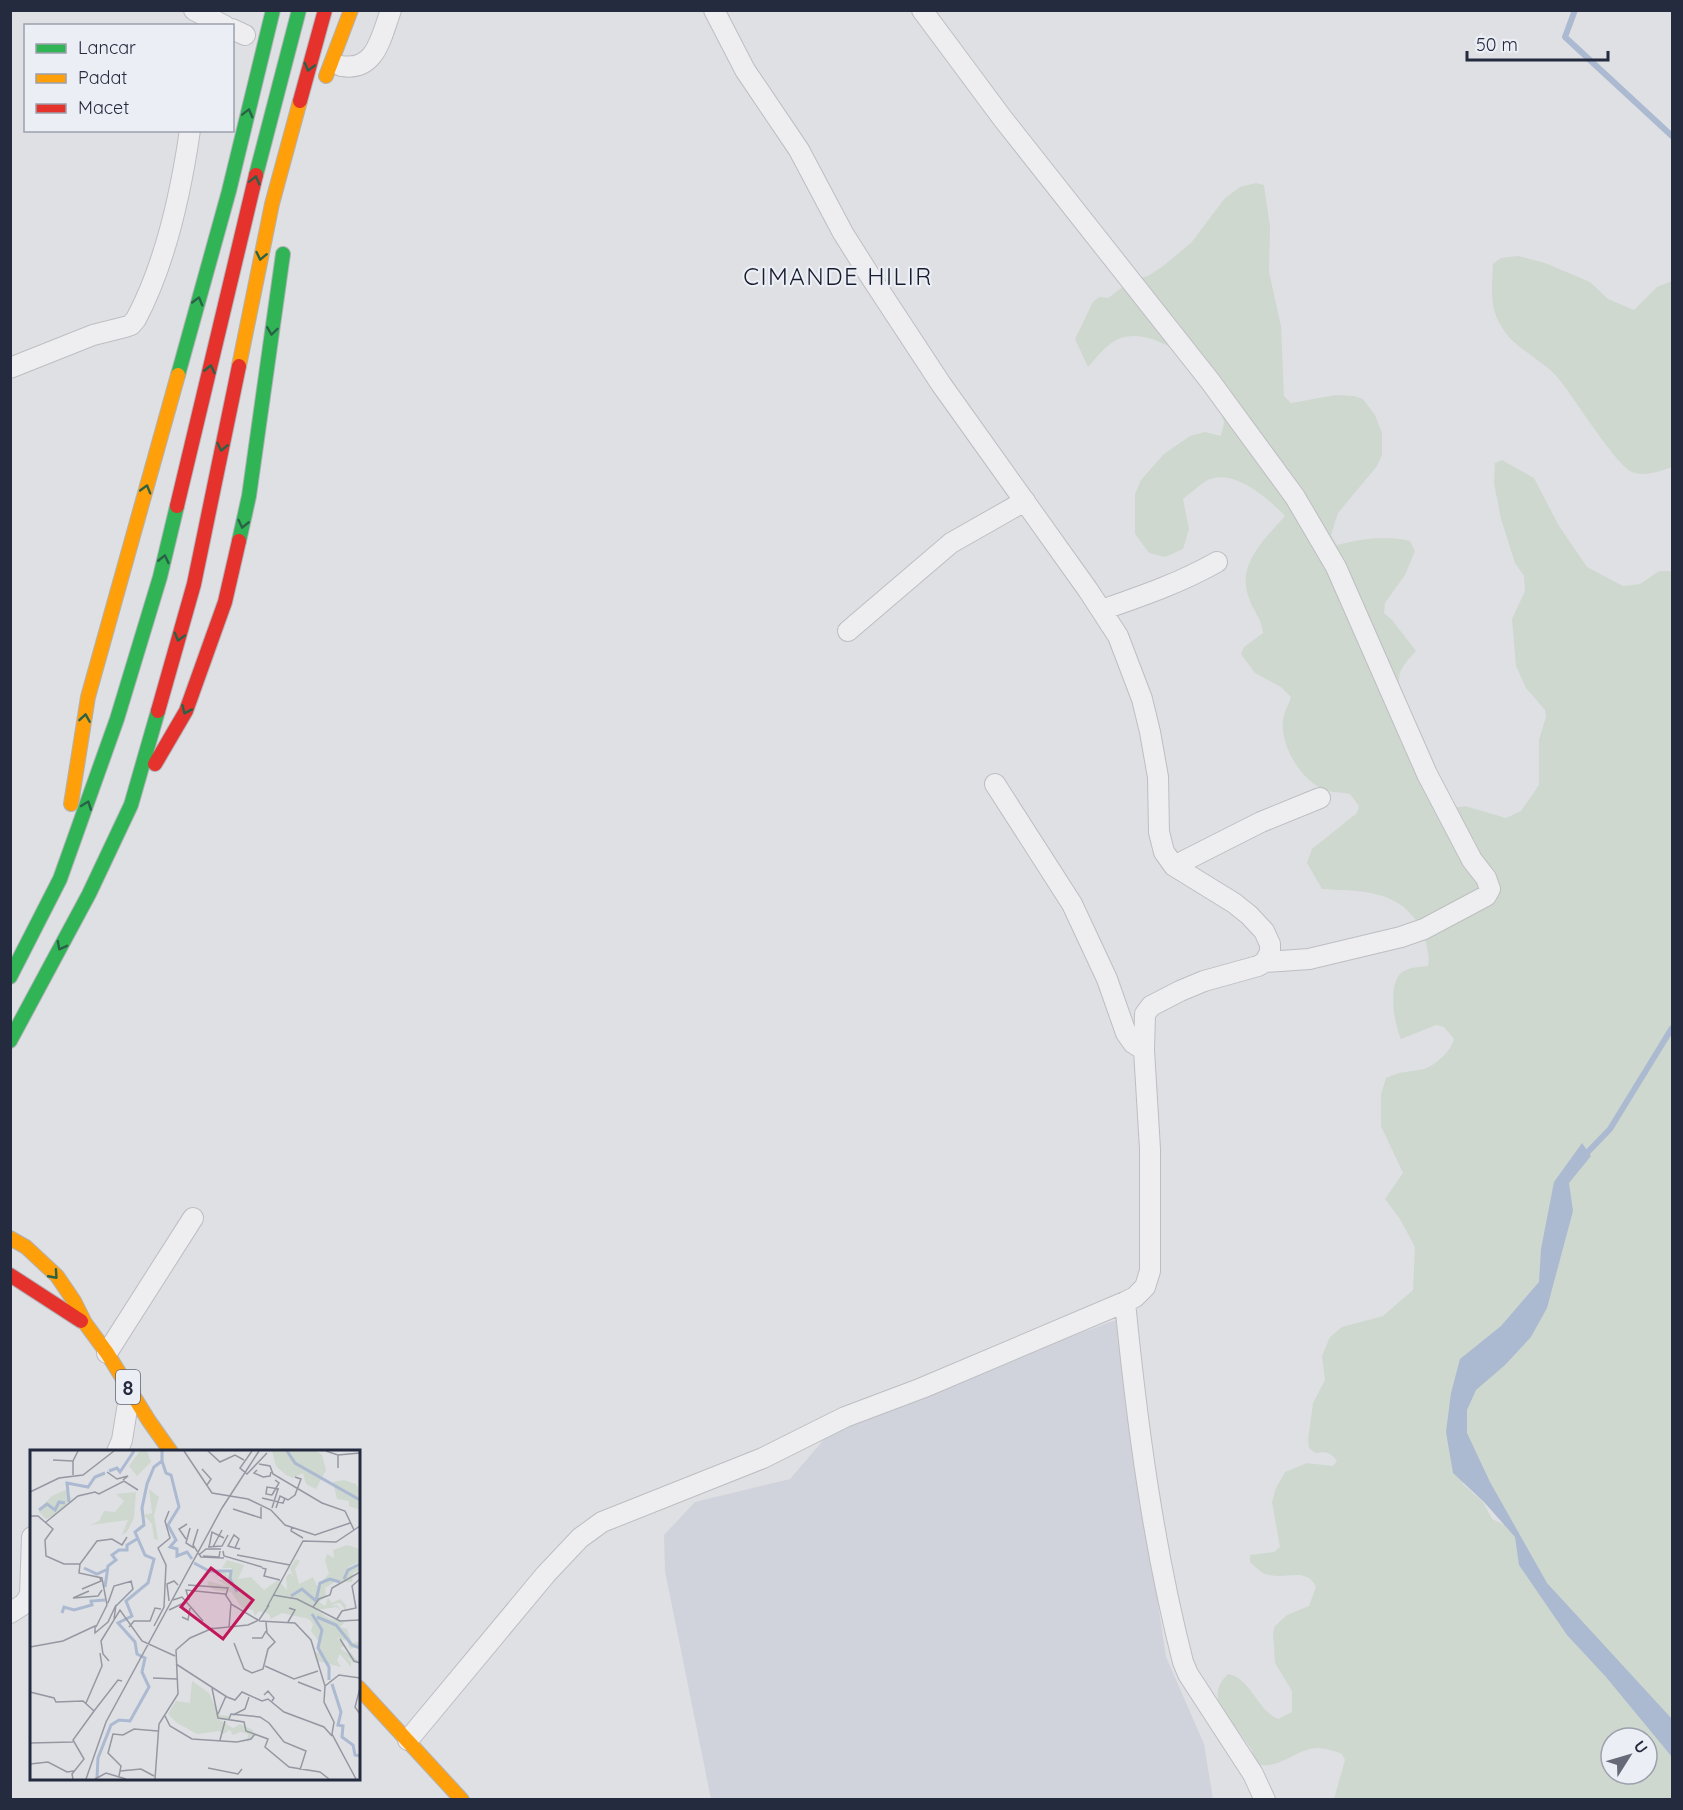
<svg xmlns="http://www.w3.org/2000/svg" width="1683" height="1810" viewBox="0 0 1683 1810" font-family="Quicksand,sans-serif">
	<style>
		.built { fill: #d0d3db }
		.green { fill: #ced8cf; fill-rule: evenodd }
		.water { fill: #abb9d1 }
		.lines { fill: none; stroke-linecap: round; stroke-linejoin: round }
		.stream { stroke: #abb9d1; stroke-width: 6 }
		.street-casing { stroke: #bdbec2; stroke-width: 22 }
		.fast-casing { stroke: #b1b3b9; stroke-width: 16 }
		.slow-casing { stroke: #b1b3b9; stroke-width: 16 }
		.jam-casing { stroke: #b1b3b9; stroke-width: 16 }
		.street { stroke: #eeeef1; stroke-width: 20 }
		.fast { stroke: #30b455; stroke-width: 14 }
		.slow { stroke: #ff9f0a; stroke-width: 14 }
		.jam { stroke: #e5322d; stroke-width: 14 }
		.oneway { stroke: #296247 }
		.labels { text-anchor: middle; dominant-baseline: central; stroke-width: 4.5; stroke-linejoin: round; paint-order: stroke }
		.shield { fill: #ebeef5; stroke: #606675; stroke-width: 1.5 }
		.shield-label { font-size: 20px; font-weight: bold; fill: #252b3e }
		.quarter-label { font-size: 24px; letter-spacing: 1.5px; fill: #181d2e; stroke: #ebeef5 }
		.inset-river { fill: none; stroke: #abb9d1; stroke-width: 3 }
		.inset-road { fill: none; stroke: #9598a2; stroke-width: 1.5 }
		.view { fill: #c2185b; fill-opacity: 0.15; stroke: #c2185b; stroke-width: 3 }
		.inset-edge { fill: none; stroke: #252b3e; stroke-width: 3 }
	</style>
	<rect width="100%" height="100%" fill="#dfe0e4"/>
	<path class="built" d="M1116,1320l50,337 38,87 9,55h-502l-46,-228 -1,-36 31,-33 95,-23 49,-57z"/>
	<path class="green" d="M1256,183l8,2 6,42 -1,45 12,54 3,70 7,7 45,-8 18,1 9,3 12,16 7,18v22l-5,11 -39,47 -7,22 6,10c26,-6 46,-10 73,-4l5,10 -10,24 -20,28 -1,10 8,7 24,31c-7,8 -17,17 -17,28 -2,44 30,91 50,130l16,-3 41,12 15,-7 18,-26v-45l7,-23 -1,-7 -19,-22 -10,-22 -4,-47 13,-28 -1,-15 -9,-13 -14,-44 -7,-36 1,-20 7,-3 32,18 25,48 28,41 36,19 17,-2 19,-13h13v1228h-338l11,-39 -3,-6c-8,-3 -16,-6 -24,-6 -21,0 -39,23 -63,16l-3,-14 -32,-44c-5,-14 -2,-22 8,-32 24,5 28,35 50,45l14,-7v-21l-17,-28 -2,-30 2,-7 12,-11 22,-9 7,-19c-9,-20 -29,-8 -47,-12 -8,-1 -13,-8 -19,-13v-7l24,-3 6,-5 -8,-45 4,-14 9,-16 22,-9 26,3 4,-5c-6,-9 -12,-10 -22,-8l-6,-5 -1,-8 5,-37 12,-23 -3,-24 8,-19 12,-10 41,-11 30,-26 2,-43 -15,-28 -15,-20 18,-26 -22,-47v-32l5,-16c15,-7 23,-6 38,-9 11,-3 28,-19 30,-30l-10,-12 -8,-2 -35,14c-7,-16 -13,-51 -1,-65 6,-7 20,-7 28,-8 2,-9 -1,-18 -3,-27 -1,-7 -4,-11 -8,-17 -21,-33 -60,-31 -95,-33l-15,-26 5,-14 45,-36 2,-7 -9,-12c-8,-2 -20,-1 -27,-5 -24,-10 -46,-49 -39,-74 2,-6 5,-12 7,-18l-10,-10 -26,-14 -14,-19 3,-7 19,-14c-1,-14 -10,-22 -14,-35 -13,-34 16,-59 36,-82 -16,-17 -53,-50 -79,-35 -8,5 -15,12 -23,18l6,30 -6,20 -18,8 -16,-4 -14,-19v-40l6,-14 23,-26 26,-18 15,-4 16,4c0,-4 3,-10 3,-14 -2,-13 -38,-64 -49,-72 -16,-10 -38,-19 -57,-11 -12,6 -21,18 -30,28l-13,-28 18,-37 6,-5 9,1 24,-18 16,-4 15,-10 28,-23 34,-45 15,-11zM1465,1465l48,64 -21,-10 -9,-17 -20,-18zM1611,1738h36v36h-36z
		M1518,256l27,7 45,19 18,17 26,11 23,-23 15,-6v186c-11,4 -28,10 -40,5 -18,-9 -58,-75 -74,-94 -16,-19 -44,-29 -57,-52 -12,-19 -9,-41 -8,-62l8,-6z"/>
	<path class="water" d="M1582,1143l9,13 -22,27 4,28 -26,97 -16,29 -26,28 -29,25 -9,20v23l23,49 57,101 125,136v38l-66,-80 -39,-42 -48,-70 -4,-28 -31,-35 -31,-29 -7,-41 5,-39 9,-34 41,-33 38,-44 2,-33 13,-67z"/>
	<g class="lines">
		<path class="stream" d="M1575,10l-10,27 107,99
			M1583,1157l27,-28 62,-101"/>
		<defs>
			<path id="street" d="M194,10l31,16
				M922,10l81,109 207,262 85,116 41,70 91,207 45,86 14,18 4,11 -4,7 -62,33 -23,8 -92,22 -44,3
				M232,29l13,6
				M341,66c35,6 40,-29 50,-56
				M10,368l83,-33 32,-8 6,-2 5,-6c30,-56 45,-127 54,-189
				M1102,610c40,-14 78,-27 115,-48
				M848,631l103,-88 74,-42
				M995,784l77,120 35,75 19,54 7,10 11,7
				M1174,866l87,-44 59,-24
				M1125,1302c12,121 28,243 58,360l5,12 65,100 12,26
				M107,1353l86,-135
				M117,1452l5,-12 8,-49
				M10,1613l14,-9 6,-9 2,-58
				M408,1740l138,-166 34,-36 22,-16 161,-64 82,-41 77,-29 203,-86 10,-5 10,-10 5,-16v-122l-6,-99 1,-36 6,-8 29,-15 24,-10 54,-15 7,-4 5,-10v-8l-6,-13 -15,-16 -15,-12 -60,-37 -10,-14 -5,-20 -1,-55 -8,-45 -8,-33 -24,-63 -30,-46 -147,-206 -69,-105 -29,-46 -44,-83 -54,-80 -31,-60"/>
			<path id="fast" d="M256,175l43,-165
				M178,375l51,-184 44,-181
				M239,541l10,-45 34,-242
				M10,977l50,-98 57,-160 43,-142 17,-71
				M10,1041l79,-147 42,-89 27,-94"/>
			<path id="slow" d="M326,76l25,-66
				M239,366l33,-162 28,-103
				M71,804l17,-107 90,-322
				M10,1238l16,9 31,29 17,25 11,22 22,30 42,68 22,31
				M358,1687l104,113"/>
			<path id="jam" d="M300,101l25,-91
				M177,506l79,-331
				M158,711l36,-127 45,-218
				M155,764l31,-53 39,-109 14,-61
				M10,1275l71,46"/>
		</defs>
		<use href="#street" class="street-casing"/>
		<use href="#fast" class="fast-casing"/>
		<use href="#slow" class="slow-casing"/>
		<use href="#jam" class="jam-casing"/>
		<use href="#street" class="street"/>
		<use href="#fast" class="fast"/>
		<use href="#slow" class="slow"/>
		<use href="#jam" class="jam"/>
	</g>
	<defs><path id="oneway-chevron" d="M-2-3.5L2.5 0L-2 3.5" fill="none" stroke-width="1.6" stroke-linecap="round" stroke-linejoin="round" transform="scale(1.5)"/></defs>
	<g class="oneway">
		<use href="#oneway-chevron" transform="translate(309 67) rotate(105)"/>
		<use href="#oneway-chevron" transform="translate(248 113) rotate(-76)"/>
		<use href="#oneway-chevron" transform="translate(255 180) rotate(-76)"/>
		<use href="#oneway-chevron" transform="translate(261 256) rotate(102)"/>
		<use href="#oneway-chevron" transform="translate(198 301) rotate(-74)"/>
		<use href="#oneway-chevron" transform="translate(272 331) rotate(98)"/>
		<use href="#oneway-chevron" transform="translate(210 369) rotate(-77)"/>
		<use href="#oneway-chevron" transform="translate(222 447) rotate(102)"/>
		<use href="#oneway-chevron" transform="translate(146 489) rotate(-74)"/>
		<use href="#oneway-chevron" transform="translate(243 524) rotate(103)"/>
		<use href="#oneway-chevron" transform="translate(164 559) rotate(-77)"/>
		<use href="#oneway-chevron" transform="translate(179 637) rotate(106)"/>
		<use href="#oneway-chevron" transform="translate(186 710) rotate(114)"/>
		<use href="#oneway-chevron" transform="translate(85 718) rotate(-81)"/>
		<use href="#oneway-chevron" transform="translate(87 805) rotate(-70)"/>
		<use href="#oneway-chevron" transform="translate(61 946) rotate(118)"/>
		<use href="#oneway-chevron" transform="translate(54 1275) rotate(48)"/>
	</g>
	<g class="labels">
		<rect class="shield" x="116" y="1370" width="24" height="34" rx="4.5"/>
		<g class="shield-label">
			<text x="128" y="1387">8</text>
		</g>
		<g class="quarter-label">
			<text x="838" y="276">CIMANDE HILIR</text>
		</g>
	</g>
	<g transform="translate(30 1450)">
		<rect width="330" height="330" fill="#dfe0e4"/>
		<path d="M110,1h7l4,11 -14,14 -8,-10zM242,1h44l6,4 4,15 -10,19 -10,-5 -3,-11 -10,5 -7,-3 -10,-9zM314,30l12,4 4,7v19l-11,-4v-5l-12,-2 -4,-17zM38,39l1,9 4,-1 -16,17 -11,5 -7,-7 3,-6 10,-10zM119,39l10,8 -5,18 4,25 -4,-1 -2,-15 -8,-9 8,-2zM106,42l-2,26 -7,14 -5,3 6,-15 -38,5 9,-4 5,-10 11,1 9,-11 -8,-7zM317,95l13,4v16l-2,-3 -11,6 13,-2v4l-7,3 -1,9h-17l-10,6 1,8 -7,6 6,4 3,-8 4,5 8,-4 6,6v6l-6,-8 -6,1 -2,2 5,-1 4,5 -5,-3 -20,3 14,9 15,3 -5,5 7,2 5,14 8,-2v10l-2,-4 -8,2 -3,-8 -10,-3 7,8 -4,2 8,6 2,-2 9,10 -5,1 -13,-10 10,9v5l-11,-13 -3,6 4,7 -24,-6 -2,-9 4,1v-11l-8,-11 2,-7 -4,-5 -27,-6 -11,6 -2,-5 -10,-3 -4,5 -2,-6 -11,-2 -11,-16 -17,-2 -6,-5v-4l19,5 -9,-6h5l1,-6 -10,3 8,-6 9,5 1,-8h-10l5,-8 17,5 -6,14 13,-2 13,13 14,-10 9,10 -1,-13 4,-4 3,4 -3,-9 6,-9 4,2 -5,8 4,15 14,-7 4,9 12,-12 -4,-14 2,-6 7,4 -1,-8zM162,231l17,12 10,22 10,1 -1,4 -10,-1 15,9 7,-4 13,6v9l-6,3 1,-8 -7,-2 -8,3 -3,-5 -7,4 -4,-3 -22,3 -20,-11 -9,-9 8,-13 14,2z" fill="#ced8cf"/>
		<path class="inset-river" d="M257,1l8,12 65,37M132,11l4,12 5,2 8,32 -11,18 8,15 -6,7 7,2v7l10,-4 5,7M79,21l8,-3 3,4 14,-21M39,52l-2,-19 21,4 7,-10 10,-4M9,60l8,-6 8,6 4,-8 6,1M164,113l15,8h22l-1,8 7,13M54,118l13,6 11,-5M314,129l4,-9 12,-6M75,137l3,-21 8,-6 -4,-5 7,-5h8v-5l10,-6M261,146l11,-7 14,12 4,-18 10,-4 10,3M32,163l2,-6 10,3 18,-5 -1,-4 14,-1M282,164l10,16 -4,18 11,19v13M287,167l19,8 16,20 8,3M302,234l9,28 -3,13 5,1 -1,11 11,8 2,10 5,1M67,328l1,-20 13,-33 8,-5 11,1 19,-34 -7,-15 3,-14 -8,-4 -2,-12 -17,-19 14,-7 -6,-15 22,-18 6,-24 -9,-4 -10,-23 9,-7 -2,-17 5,-24 7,-17 8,-6v-10"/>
		<path class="inset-road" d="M154,1l28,42 36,6 23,11 14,15 30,10 35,-12M178,1l12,11 15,-7 9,5M222,1l-12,17 7,6 20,-21M296,1l12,4v13M308,5l22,-2M23,10l20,1M229,14l11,2 3,8 49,29 23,8 9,19M172,19l9,10 -4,6M227,20l-3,3 9,4 7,-1 1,-4M77,22l10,7 11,-3 -5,4M43,25v-14l5,-10M0,42l29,-14 24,-3 31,-24M242,45l-6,-1 1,-7 12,2M242,45l7,-12 -4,-3M232,48l21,5 2,-5M242,58l6,-19M246,58l4,-12 8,4 7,-5 6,-16 -6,-2M203,59l28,9v-11M0,66h8l15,13 -8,11 1,16 18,8h16l-1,9 23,5 5,27 -11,22M16,72l32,-26 17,-4 4,2 25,-13 14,9M262,77l-1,4 12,7M160,78l-4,15 8,5M168,79l-5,16 8,12 23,1M156,89l-7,-10 8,-5M178,97l14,-1 6,-11M179,97l3,-15 12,6M183,97l9,-17M205,98l4,-9 -5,-4 -6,11 11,3 1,-1M193,101l1,5 38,11M170,104l6,-5h15M207,105l53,10M173,106l16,1 1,-6M50,114l17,-23 15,-2 10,6 5,-8M232,118l4,1 -2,7 16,4M158,135l40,3 -2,7M52,139l19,-8 -1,-3M59,141l-16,7 25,-2 4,-6M243,145l24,4 43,22 20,-1M143,150l9,-3 21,24M159,150l-3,-10 39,4 6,9 -2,25M139,151l-2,-17 7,-3 4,4M78,153l6,-17 18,-5M201,154l27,16M85,157l18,-18 -2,-8M237,157l36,-66 33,1 24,-16M283,157l6,-8 11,-4 2,-7 28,-16M139,160l17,-8M152,167l6,3 2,-12M307,169l5,-8 14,-3 -4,-22 8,-7M229,171l36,2 16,17 14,46 -1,16 10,20 -2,12 24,45M258,172l7,-12 -6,-2M124,176l10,-19 2,-42 -8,-17 12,-10 -5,-17 4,-10M99,177l5,-6h16l5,-13 6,1M179,179l39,-4 11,-5 10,-15M222,188h10l4,-7M310,189l14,22 6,2M204,193l10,26 8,4 11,-4 5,-20 7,-7 -8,-9 -1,-11M0,197l33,-6 32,-15v7l13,-11 8,-17 -2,14M79,211l-6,-7 -2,-13 19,-31 22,31 33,15M146,214l51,33 8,3 7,-8 20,9 6,-2 16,13 40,15 8,9M235,216l29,13 24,-8M123,228l24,1M268,232l23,9M295,236l14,-11 21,3M182,238l6,30 26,4 2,9 22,8 -3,8 24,20 31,5 9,7M330,238l-5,19 5,7M0,242l24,6 2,4 27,-1 11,10 -21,29 11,19 -12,15 1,5M234,245l4,-4 6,7 -2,3M56,253l16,-37 -2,-13M64,261l24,-31 4,1M188,264l8,-18M203,265l12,-6 4,-12M135,266l5,10 22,13 45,3 14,-3 4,-5M199,269l2,-5 29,3 9,6 15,19 22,9 -6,19M190,290l5,-19M0,293l43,-1M0,314l18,-2 19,10 7,-1M178,318l30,6 4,-5M90,321l21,-2 13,7M89,326l2,-10 -13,-13 5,-19 10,1 11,-6 24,2M56,329l20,-57 116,-214 37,-57M65,329l11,-6 20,6M125,329l4,-55 19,-30 -2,-44 14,-12 23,-10"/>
		<path class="view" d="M181,118l42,32 -30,39 -42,-32z"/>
		<rect width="330" height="330" class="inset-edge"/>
	</g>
	<rect width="1683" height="1810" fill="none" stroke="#252b3e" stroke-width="24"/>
	<rect x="24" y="24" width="210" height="108" fill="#ebeef5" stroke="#9ca0ac" stroke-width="1.5"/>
	<rect x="36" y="44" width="30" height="9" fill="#30b455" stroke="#9ca0ac" stroke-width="1.5"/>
	<text x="78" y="54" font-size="18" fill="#252b3e">Lancar</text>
	<rect x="36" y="74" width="30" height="9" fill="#ff9f0a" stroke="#9ca0ac" stroke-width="1.5"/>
	<text x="78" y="84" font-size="18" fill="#252b3e">Padat</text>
	<rect x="36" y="104" width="30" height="9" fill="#e5322d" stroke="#9ca0ac" stroke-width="1.5"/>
	<text x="78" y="114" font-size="18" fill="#252b3e">Macet</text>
	<g transform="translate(1629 1756) rotate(53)"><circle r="28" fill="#ebeef5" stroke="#9ca0ac" stroke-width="1.5"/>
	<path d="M0-4.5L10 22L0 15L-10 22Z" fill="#666a78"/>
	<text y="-9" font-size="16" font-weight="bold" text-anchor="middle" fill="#252b3e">U</text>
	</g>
	<path d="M1467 51v9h141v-9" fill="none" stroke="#252b3e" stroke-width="3"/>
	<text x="1476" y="51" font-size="18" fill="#252b3e" stroke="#ebeef5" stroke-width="4.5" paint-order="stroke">50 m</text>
</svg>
